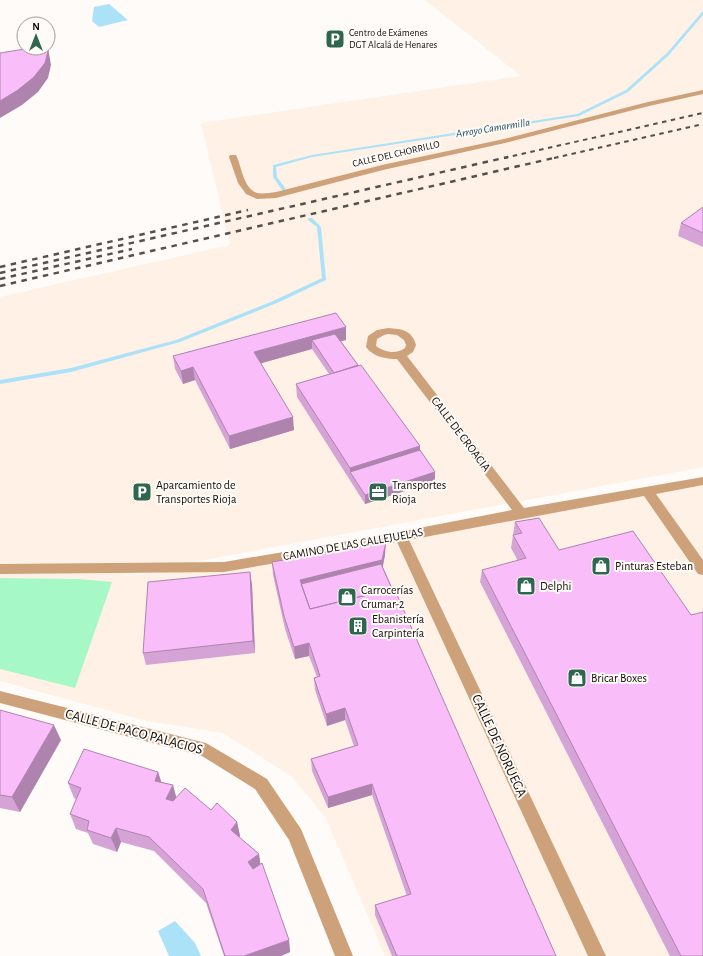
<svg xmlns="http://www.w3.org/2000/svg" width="703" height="956" viewBox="0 0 703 956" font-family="'Alegreya Sans',sans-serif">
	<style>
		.built { fill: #fff1e5 }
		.green { fill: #a7f8c7 }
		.water { fill: #ace2f8 }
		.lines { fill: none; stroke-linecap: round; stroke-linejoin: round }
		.stream { fill: #ace2f8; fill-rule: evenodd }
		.minor { fill: #cda27b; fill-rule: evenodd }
		.rail-far1 { stroke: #55504b; stroke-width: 2; stroke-dasharray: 4.5 4.5; stroke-linecap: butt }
		.rail { stroke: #55504b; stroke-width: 2.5; stroke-dasharray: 5.5 5.5; stroke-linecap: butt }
		.wall { fill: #d6a3d6 }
		.shaded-wall { fill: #ae84ae }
		.building { fill: #f9bdf9; stroke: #ae84ae }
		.labels { text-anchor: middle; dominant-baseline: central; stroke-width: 4; stroke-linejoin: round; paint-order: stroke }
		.far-poi-label { font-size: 10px; fill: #150f0a; stroke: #fefbf8; text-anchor: start }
		.far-street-label { font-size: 10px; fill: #150f0a; stroke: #fefbf8 }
		.far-water-label { font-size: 11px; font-style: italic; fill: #224d5c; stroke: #fefbf8 }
		.street-label { font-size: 12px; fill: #150f0a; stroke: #fefbf8 }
		.poi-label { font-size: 12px; fill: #150f0a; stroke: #fefbf8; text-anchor: start }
		.near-street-label { font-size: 14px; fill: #150f0a; stroke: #fefbf8 }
	</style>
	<rect width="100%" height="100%" fill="#fefbf8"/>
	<path class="built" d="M425,0h278v467l-584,109 105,-9 479,-86v475h-318l-59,-138 -35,-42 -68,-43 -76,-12 -147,-40v-384l230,-52 -29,-122 320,-47z"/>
	<path class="green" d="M0,578l79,1 33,3 -37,106 -75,-19z"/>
	<path class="water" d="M109,4l19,16 -29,7 -7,-6 2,-14z
		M175,921l20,22 6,13h-32l-11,-25z"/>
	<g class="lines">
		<path class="stream" d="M702,12h1v3l-34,40 -41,37 -49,24 -267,41 -36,10 1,10 9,12 -2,1h-2l-9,-13v-12l39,-10 265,-41 49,-24 41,-37z
			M308,218h4l9,9 5,52v1l-49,23 -97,39 -109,30 -71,12v-4l71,-12 105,-28 97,-39 49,-23 -5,-51 -9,-7z"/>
		<path class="minor" d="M703,90v4l-54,12 -144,37 -122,27 -107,28 -19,1 -11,-5 -8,-11 -9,-26 1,-2h6c6,12 7,33 21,38 5,1 13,0 19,-1l106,-27 122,-26 144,-37z
			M388,328c14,1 24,2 28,17l-3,7 -6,4 117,152 179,-31v8l-47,9 47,66v15l-5,-1 -54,-78 -235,44 197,416h-18l-191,-414 -173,30 -224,2v-10l224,-2 148,-25 140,-27 -115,-151c-11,0 -24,-2 -31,-12l2,-11 9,-6zM388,334l9,1 7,5 2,5 -1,3c-9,7 -21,4 -29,-2l1,-7 7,-4z
			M0,691l206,52 61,36 34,50 52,127h-18l-46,-116 -34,-51 -53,-33 -202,-53z"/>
		<path class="rail-far1" d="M504,158l199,-45
			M554,158l149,-34"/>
		<path class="rail" d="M0,267l248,-57
			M0,273l508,-116
			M0,279l132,-30
			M0,286l558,-129"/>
	</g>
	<path class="wall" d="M703,207v40l-25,-11 3,-13z
		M336,313l10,27 -5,1 17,24 62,81v4l15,22v9l-70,23 -68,-107 -1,-13 33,-10 -17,-25 -51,14 33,67 -64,19 -35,-69 -12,4 -8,-15 -2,-13z
		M539,518l164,438h-33l-190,-374 2,-12 36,-9 -7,-13 4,-26z
		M385,555l-2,12 173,389h-164l-17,-41v-10l32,-9 -35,-101 -44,13 -16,-37 -1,-12 43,-13 -9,-26 -18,6 -12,-36 -1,-12 3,-1 -8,-21 -14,3 -10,-30 -12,-54 -1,-13z
		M250,572l2,13 3,68 -109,12 -3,-12z
		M0,710l61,30 -41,72 -20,-4z
		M158,772l3,10 12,3 3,13 35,12 26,12 3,14 -1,1 20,17 1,10 29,76 1,12 -9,4h-57l-18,-53 -52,-52 -33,-9 -4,10 -24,-8 -5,-11 -12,-4 -6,-15 6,-15 -2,-1 -6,-15z"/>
	<path class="shaded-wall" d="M48,48l3,17 -3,13 -10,14 -16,13 -22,13v-17z
		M346,327v13l-29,8 -5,-8v9l-57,16 -1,-13z
		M193,367l2,13 -12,4 -2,-13z
		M293,417l1,13 -64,19 -1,-13z
		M420,446l-1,13 -69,13v9v-13z
		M435,472v9l-70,23v-9z
		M386,542l-1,13 -4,18 -78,19 -3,-12z
		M250,572l2,13 3,68 -2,-12z
		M309,643v13l-14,3 -1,-12z
		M345,708v12l-18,6 -1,-12z
		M54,725l7,15 -41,72 -8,-15z
		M158,772l5,15 -8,-6z
		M372,784v11l-44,13v-11z
		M173,785l4,15 -7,14 -4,-15z
		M237,822l3,14 -6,8 -3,-14z
		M116,828l5,14 -4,10 -6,-14z
		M259,854l2,14 -10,7 -3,-13z
		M289,940l1,12 -9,4h-37z"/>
	<path class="building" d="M31,48h17v3l-3,12 -11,14 -16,13 -18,11v-48z
		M703,207v26l-22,-10z
		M336,313l10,14 -92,25 39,65 -64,19 -36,-69 -12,4 -8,-15z
		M335,334l23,31 -24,8 -22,-33z
		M361,365l59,81 -70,22 -54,-84z
		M420,450l15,22 -70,23 -15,-23z
		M539,518l20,32 74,-19 58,84 12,-3v344h-22l-199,-386 44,-12 -13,-23 9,-2 -7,-11z
		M386,542l-4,18 -82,20 10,29 84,-21 162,368h-159l-22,-51 36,-11 -39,-110 -44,13 -17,-38 47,-14 -13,-37 -19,6 -12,-36 6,-2 -11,-33 -15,4 -10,-31 -12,-54z
		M381,564l11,25 -82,20 -9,-25z
		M250,572l3,69 -110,12 5,-71z
		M0,710l54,15 -42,72 -12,-2z
		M84,749l74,23 -3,9 18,4 -7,14 7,2 12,-13 26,22 6,-7 20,19 -6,8 28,24 -11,8 5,7 9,-6 27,77 -45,16h-19l-22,-67 -54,-52 -33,-9 -5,10 -24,-8 2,-9 -19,-7 11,-26 -13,-5z"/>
	<defs>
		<symbol id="parking-square" viewBox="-11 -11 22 22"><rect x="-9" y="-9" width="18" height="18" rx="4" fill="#2f674e" stroke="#fefbf8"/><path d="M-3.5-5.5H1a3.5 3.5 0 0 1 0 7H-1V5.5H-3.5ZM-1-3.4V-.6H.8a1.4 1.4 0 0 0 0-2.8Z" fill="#fff"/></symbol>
		<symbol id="office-square" viewBox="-11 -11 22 22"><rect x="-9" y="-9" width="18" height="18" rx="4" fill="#2f674e" stroke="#fefbf8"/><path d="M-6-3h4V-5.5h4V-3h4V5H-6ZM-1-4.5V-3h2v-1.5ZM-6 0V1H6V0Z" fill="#fff"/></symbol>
		<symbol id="shop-square" viewBox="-11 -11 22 22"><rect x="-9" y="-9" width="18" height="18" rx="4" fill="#2f674e" stroke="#fefbf8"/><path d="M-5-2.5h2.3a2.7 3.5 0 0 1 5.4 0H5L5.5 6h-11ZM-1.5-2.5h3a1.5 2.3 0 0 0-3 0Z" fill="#fff"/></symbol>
		<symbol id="building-square" viewBox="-11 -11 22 22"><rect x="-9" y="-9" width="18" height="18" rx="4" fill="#2f674e" stroke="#fefbf8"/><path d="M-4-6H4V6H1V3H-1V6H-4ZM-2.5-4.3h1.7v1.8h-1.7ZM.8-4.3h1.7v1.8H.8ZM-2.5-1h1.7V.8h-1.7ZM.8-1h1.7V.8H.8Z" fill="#fff"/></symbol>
	</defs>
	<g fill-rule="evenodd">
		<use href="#parking-square" x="324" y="28" width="22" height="22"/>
		<use href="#parking-square" x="131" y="481" width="22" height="22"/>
		<use href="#office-square" x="367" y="481" width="22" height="22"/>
		<use href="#shop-square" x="590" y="555" width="22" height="22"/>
		<use href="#shop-square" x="515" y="575" width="22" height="22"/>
		<use href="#shop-square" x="336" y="586" width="22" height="22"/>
		<use href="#building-square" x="347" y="615" width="22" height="22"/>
		<use href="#shop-square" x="566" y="667" width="22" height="22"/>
	</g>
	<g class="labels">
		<g class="far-poi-label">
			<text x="349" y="33">Centro de Exámenes<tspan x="349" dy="12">DGT Alcalá de Henares</tspan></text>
		</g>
		<g class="far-street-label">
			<text transform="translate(396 154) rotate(-13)">CALLE DEL CHORRILLO</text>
		</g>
		<g class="far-water-label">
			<text transform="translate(493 128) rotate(-9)">Arroyo Camarmilla</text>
		</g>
		<g class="street-label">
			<text transform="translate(461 434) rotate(53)">CALLE DE CROACIA</text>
			<text transform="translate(353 544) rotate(-10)">CAMINO DE LAS CALLEJUELAS</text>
		</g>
		<g class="poi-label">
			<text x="156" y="485">Aparcamiento de<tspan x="156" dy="14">Transportes Rioja</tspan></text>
			<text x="392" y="485">Transportes<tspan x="392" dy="14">Rioja</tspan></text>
			<text x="615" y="566">Pinturas Esteban</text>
			<text x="540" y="586">Delphi</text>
			<text x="361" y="590">Carrocerías<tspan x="361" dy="14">Crumar-2</tspan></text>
			<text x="372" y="619">Ebanistería<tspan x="372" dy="14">Carpintería</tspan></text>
			<text x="591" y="678">Bricar Boxes</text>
		</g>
		<g class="near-street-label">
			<text transform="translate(134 732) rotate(15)">CALLE DE PACO PALACIOS</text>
			<text transform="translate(499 746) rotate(65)">CALLE DE NORUEGA</text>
		</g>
	</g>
	<g transform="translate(36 36)"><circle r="19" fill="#fefbf8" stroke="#a19d99"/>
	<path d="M0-3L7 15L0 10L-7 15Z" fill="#2f674e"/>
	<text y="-6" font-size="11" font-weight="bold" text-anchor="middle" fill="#150f0a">N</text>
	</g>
</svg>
